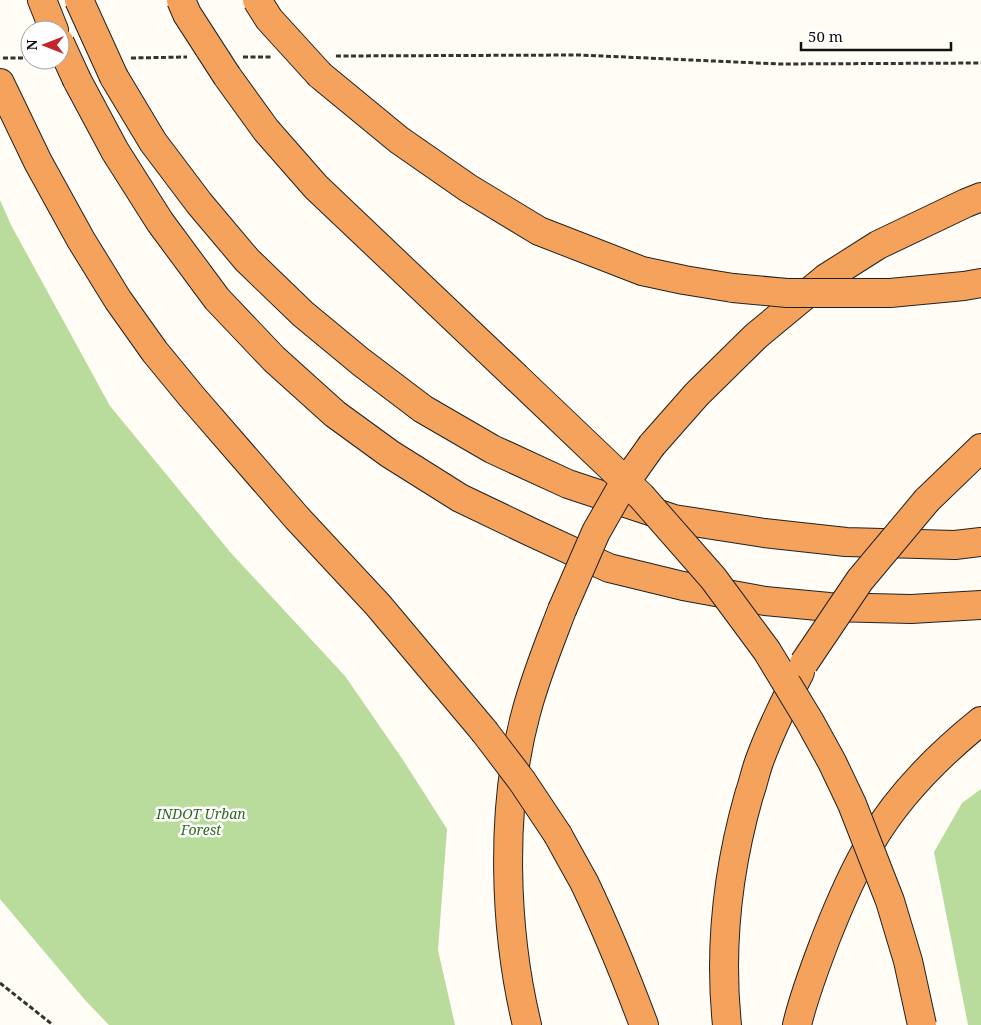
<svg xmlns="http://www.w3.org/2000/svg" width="981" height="1025" viewBox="0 0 981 1025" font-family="'Noto Serif',serif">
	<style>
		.forest { fill: #b9dc9c }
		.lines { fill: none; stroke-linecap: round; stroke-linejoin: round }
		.motorway-casing { stroke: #222; stroke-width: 30 }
		.path { stroke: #333; stroke-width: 3; stroke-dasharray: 5 2.5; stroke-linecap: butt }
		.motorway { stroke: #f5a25d; stroke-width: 28 }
		.motorway-bridge-casing { stroke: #222; stroke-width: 30; stroke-linecap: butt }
		.motorway-bridge { stroke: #f5a25d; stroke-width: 28 }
		.labels { text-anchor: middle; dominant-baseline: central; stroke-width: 5; stroke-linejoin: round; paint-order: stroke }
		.park-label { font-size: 14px; font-style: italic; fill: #2f6b1f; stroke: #fff }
	</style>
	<rect width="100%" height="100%" fill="#fffdf5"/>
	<path class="forest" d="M0,200l11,25 99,181 121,147 114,123 58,84 44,69 -9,121 17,75h-346l-24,-25 -85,-101z
		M981,789v236h-13l-34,-173 28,-49z"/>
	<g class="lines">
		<defs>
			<path id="motorway" d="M42,0l12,30
				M320,75l79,65 69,48 71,43 103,40 42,9 49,8
				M227,76l39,54 50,57 198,188
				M114,77l39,65 46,61 48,57 56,54 58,48 62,47 69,40 76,35 106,35 90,14 82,9 109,3 26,-3
				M77,80l38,71 45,71 57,77 57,60 61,55 55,40 70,44 73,35 76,35 74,18 82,15 64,6 82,2 70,-4
				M0,83l38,79 43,78 37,60 37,52 37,45 105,121 81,87 106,126
				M890,293l74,-7 17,-3
				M652,445l45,-51 59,-58 70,-58 52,-33 88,-42 15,-6
				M927,500l54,-52
				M558,835c8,15 17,31 26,47 22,46 42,95 60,143
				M527,1025c-23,-95 -27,-217 -1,-312 9,-35 23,-69 36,-103
				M727,1025c-8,-77 1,-156 22,-230 4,-11 6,-22 10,-33 11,-31 26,-61 41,-90
				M797,1025c7,-30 18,-58 29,-87 13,-33 27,-66 45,-96 27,-46 69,-88 110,-121"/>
		</defs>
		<use href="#motorway" class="motorway-casing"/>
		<path class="path" d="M336,56l244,-1 200,9 201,-1
			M243,57h29
			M3,58h27
			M131,58l56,-1
			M0,983l53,42"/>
		<use href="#motorway" class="motorway"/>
		<defs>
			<path id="motorway-bridge" d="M79,0l35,77
				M181,0l6,14 40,62
				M257,0l12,19 51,56
				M60,43l17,37
				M733,288l54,5h103
				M514,375l127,121 72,82 54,73 43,71 22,40 20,42 38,97 18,60 14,64
				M562,610l34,-78 24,-42 32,-45
				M804,663l56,-83 67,-80
				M484,731l38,50 36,54"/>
		</defs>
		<use href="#motorway-bridge" class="motorway-bridge-casing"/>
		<use href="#motorway-bridge" class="motorway-bridge"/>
	</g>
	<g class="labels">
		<g class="park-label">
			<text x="201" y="813">INDOT Urban<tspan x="201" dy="16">Forest</tspan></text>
		</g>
	</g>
	<g transform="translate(45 45) rotate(270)"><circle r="24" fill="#ffffff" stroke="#a0a0a0"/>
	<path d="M0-4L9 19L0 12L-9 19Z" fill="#c4262e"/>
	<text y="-8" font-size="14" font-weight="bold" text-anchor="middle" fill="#111111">N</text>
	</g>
	<path d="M801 42v8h150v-8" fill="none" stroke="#111111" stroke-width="2.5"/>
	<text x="808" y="42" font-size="15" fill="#111111" stroke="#ffffff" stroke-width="4" paint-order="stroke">50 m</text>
</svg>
